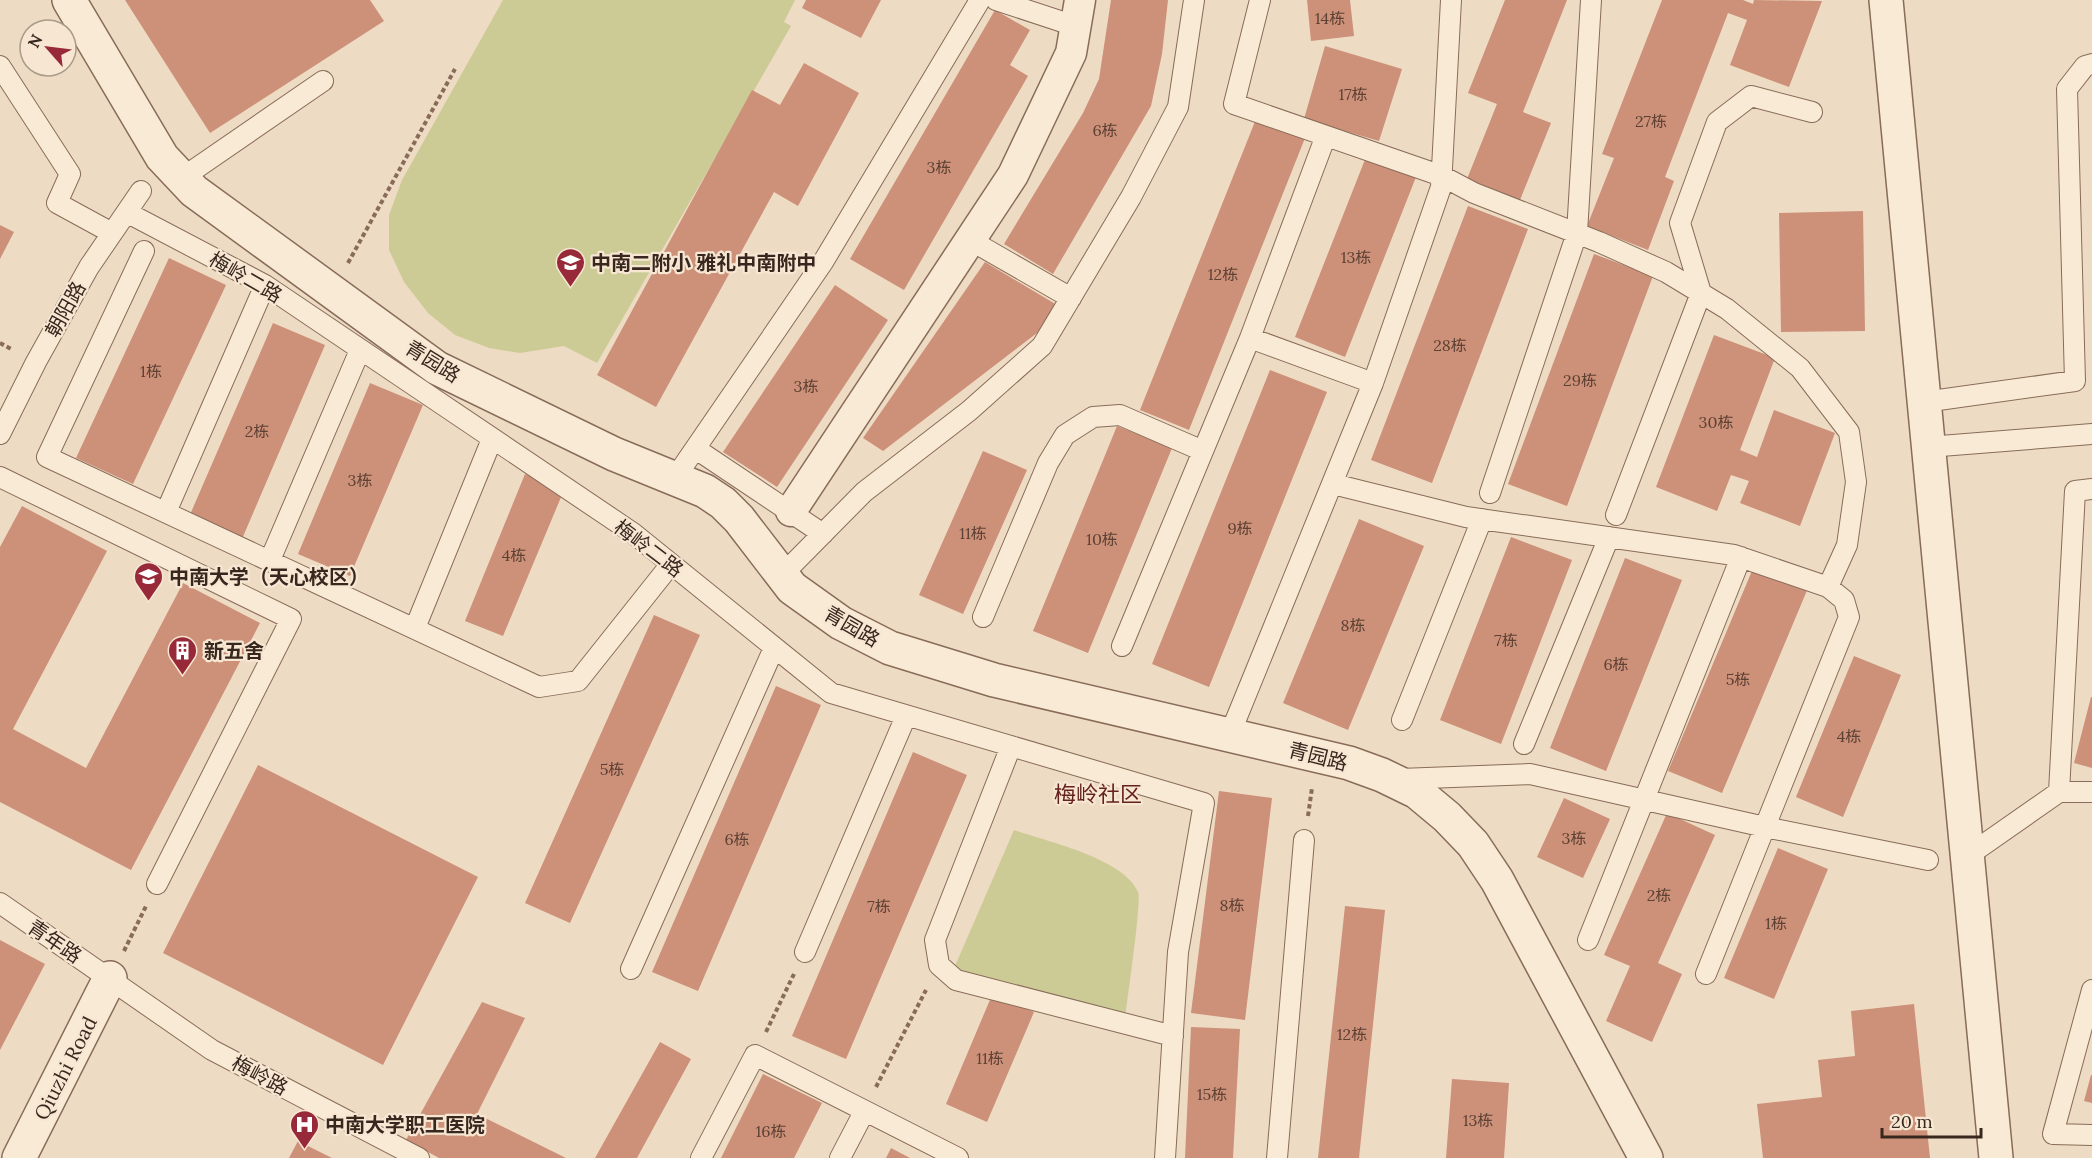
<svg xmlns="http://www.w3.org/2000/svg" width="2092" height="1158" viewBox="0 0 2092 1158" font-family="Lora,'Noto Sans SC',serif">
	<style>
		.green { fill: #cccb96 }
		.building { fill: #cd9078 }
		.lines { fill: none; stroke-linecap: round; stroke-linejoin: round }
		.service-casing { stroke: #886c59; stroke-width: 22 }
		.pedestrian-casing { stroke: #886c59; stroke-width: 33 }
		.minor-casing { stroke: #886c59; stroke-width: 36 }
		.tertiary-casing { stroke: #886c59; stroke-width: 36 }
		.path { stroke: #886c59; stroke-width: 4; stroke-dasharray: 4.5 3; stroke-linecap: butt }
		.service { stroke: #f9ead6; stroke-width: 20 }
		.pedestrian { stroke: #f9ead6; stroke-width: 30 }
		.minor { stroke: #f9ead6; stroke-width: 33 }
		.tertiary { stroke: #f9ead6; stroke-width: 33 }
		.labels { text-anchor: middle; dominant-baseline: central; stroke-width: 4.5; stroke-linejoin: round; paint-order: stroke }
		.number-label { font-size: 16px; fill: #5d4134 }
		.poi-label { font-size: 20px; font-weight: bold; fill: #38271e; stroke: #f6e6d2; text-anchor: start }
		.street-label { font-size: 20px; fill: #38271e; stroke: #f6e6d2 }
		.quarter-label { font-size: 22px; fill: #65221d; stroke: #f6e6d2 }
	</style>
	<rect width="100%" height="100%" fill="#eedbc3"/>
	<path class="green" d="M503,0h292l-11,22 7,4 -194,337 -33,-17 -44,7 -31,-5 -34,-13 -27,-22 -24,-31 -15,-32v-35l13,-35z
		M1014,830c33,11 111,29 124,62 4,9 -11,109 -13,127l-162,-43 -8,-10z"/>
	<path class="building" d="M125,0h245l14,21 -174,112z
		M806,0h75l-20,38 -59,-30z
		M1111,0h57l-6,54 -11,52 -98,168 -49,-30 79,-131 16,-34z
		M1307,0h43l4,36 -43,5z
		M1505,0h62l-44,112 28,11 -31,77 -53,-21 30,-75 -29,-11z
		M1662,0h81l10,4 1,-4 68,1 -33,86 -59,-22 17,-45 -19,-7 -63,164 9,4 -26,69 -61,-24 27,-68 -12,-4z
		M995,10l35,20 -20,35 18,11 -124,214 -54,-31z
		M1325,46l77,23 -23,72 -75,-22z
		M804,63l55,30 -61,113 -24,-14 -118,215 -59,-32 155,-285 28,15z
		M1256,119l49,19 -116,292 -49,-20z
		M1366,157l50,20 -71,180 -50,-20z
		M1468,206l60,23 -96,254 -61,-23z
		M1863,211l2,120 -84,1 -2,-119z
		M0,225l14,7 -14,27z
		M1594,254l59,22 -86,230 -59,-22z
		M169,258l57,27 -93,199 -57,-26z
		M985,262l72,43 -20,28 -154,118 -20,-13z
		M835,285l53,35 -111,167 -54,-35z
		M273,323l52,22 -83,194 -53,-22z
		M1714,335l61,23 -35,92 17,7 17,-47 61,23 -35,93 -60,-23 9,-22 -18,-6 -14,36 -61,-24z
		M1270,370l57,22 -118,295 -57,-23z
		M370,383l53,22 -73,171 -52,-22z
		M1117,426l55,22 -84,205 -55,-22z
		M983,451l44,19 -64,144 -44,-19z
		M525,474l39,16 -61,146 -38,-15z
		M22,506l85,45 -94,178 73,39 97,-185 77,40 -129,247 -131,-68v-255z
		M1359,519l65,27 -76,184 -65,-27z
		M1511,537l61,23 -71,184 -61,-24z
		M1625,558l57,22 -76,191 -56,-23z
		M1754,566l54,22 -86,205 -54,-22z
		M654,615l46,20 -130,288 -45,-20z
		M1854,656l47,19 -58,142 -47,-20z
		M776,686l45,19 -123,286 -46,-19z
		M2091,697h1v71l-18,-5z
		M913,752l54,23 -121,284 -54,-23z
		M258,765l220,112 -95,188 -220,-112z
		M1219,791l53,7 -27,222 -54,-7z
		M1564,798l46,21 -27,59 -46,-21z
		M1667,813l48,22 -57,128 24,11 -30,68 -46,-21 24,-55 -26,-11z
		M1778,848l50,21 -54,130 -50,-21z
		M1345,906l40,4 -26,248h-41z
		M0,940l45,24 -45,86z
		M992,995l42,17 -47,110 -41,-18z
		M482,1002l43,16 -48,96 89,44h-127l-33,-18z
		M1914,1004l16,154h-167l-6,-54 65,-7 -4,-37 37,-4 -4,-45z
		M1191,1027l49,2 -7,129h-48z
		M660,1042l31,17 -54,99h-42z
		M763,1074l59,29 -28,55h-73z
		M2091,1075h1v28l-8,-2z
		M1452,1079l57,4 -5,75h-58z
		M298,1141l34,17h-43z
		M891,1148l19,10h-24z"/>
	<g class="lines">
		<defs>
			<path id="service" d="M996,0l79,26
				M1260,0l-26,104 208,72 32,17 125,49 67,30 61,37 73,59 49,64 7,50 -9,63 -19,42
				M0,66l70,108 -13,29 55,30
				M182,178l141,-97
				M128,213l137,72 368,248 198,160 373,110 -26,149 -13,206
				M970,240l101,58
				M144,251l-97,206 492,230 39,-6 93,-117
				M1250,338l123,45
				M1924,402l151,-21 -8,-292 18,-23 7,-2
				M0,434l36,-72 53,-95 52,-76
				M1928,447l164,-13
				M696,449l127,85
				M0,477l291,142 -134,265
				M675,478l148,-216 157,-262
				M1333,484l133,33 268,38 94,32 16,13 5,17 -143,357
				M1490,493l87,-260 14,-233
				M166,512l99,-227
				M1616,515l85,-222 -21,-70 37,-101 34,-26 61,16
				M270,560l90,-210
				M782,575l82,-83 105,-81 73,-65 89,-149 47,-90 16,-107
				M983,617l65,-154 17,-28 28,-18 27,-2 83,36
				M415,628l77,-189
				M1122,646l128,-308 75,-200
				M1402,720l80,-201
				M1230,734l143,-351 68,-196 10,-187
				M1524,744l85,-207
				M1011,746l-76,194 4,25 17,15 217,56
				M1400,779l130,-5 235,53 163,33
				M2059,792l16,-301 17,-2
				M1966,857l93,-65h33
				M0,903l212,147 207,108
				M1588,940l153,-383
				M805,952l101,-236
				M631,969l143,-321
				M2092,990l-39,144 39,1
				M701,1158l54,-103 203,103
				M840,1158l24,-46
				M1277,1158l27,-318"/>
			<path id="pedestrian" d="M791,511l222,-336 58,-122 9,-53"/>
			<path id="minor" d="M1886,0l110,1158
				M19,1158l91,-180"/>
			<path id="tertiary" d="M69,0l93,157 32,34 243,177 177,86 91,37 18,12 16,16 53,69 49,35 49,25 104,32 355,83 33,12 35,17 30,25 26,27 24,36 149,278"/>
		</defs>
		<use href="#service" class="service-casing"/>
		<use href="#pedestrian" class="pedestrian-casing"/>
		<use href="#minor" class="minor-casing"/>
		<use href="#tertiary" class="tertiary-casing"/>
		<path class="path" d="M348,263l107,-194
			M0,343l13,7
			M1308,816l4,-28
			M124,951l22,-45
			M766,1032l28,-58
			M876,1087l50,-97"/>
		<use href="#service" class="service"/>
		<use href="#pedestrian" class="pedestrian"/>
		<use href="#minor" class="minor"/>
		<use href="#tertiary" class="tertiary"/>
	</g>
	<defs>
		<symbol id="school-pin" viewBox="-11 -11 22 30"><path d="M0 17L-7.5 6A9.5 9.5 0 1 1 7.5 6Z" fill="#982939" stroke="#f6e6d2"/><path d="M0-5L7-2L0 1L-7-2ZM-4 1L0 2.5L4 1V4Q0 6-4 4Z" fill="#fff"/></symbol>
		<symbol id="university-pin" viewBox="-11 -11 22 30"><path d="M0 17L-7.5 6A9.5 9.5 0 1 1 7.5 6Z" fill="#982939" stroke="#f6e6d2"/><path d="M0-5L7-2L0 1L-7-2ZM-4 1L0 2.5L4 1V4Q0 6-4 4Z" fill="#fff"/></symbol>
		<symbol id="building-pin" viewBox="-11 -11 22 30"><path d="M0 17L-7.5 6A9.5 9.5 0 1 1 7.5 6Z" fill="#982939" stroke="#f6e6d2"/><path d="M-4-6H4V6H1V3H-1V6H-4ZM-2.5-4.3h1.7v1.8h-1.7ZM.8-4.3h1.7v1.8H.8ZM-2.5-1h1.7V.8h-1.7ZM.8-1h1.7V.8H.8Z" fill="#fff"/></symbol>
		<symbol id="hospital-pin" viewBox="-11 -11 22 30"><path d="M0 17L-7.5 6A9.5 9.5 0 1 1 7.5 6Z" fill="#982939" stroke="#f6e6d2"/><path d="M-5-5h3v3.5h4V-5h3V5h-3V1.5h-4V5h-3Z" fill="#fff"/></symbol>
	</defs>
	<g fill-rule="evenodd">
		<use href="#school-pin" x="554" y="246" width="33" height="45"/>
		<use href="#university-pin" x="132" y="560" width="33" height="45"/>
		<use href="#building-pin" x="166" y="634" width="33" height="45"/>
		<use href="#hospital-pin" x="288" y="1108" width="33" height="45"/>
	</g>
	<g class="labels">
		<g class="number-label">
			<text x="1330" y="18">14栋</text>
			<text x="1353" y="94">17栋</text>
			<text x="1651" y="121">27栋</text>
			<text x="1105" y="130">6栋</text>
			<text x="939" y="167">3栋</text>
			<text x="1356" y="257">13栋</text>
			<text x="1223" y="274">12栋</text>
			<text x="1450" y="345">28栋</text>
			<text x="151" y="371">1栋</text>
			<text x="1580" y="380">29栋</text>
			<text x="806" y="386">3栋</text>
			<text x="1716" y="422">30栋</text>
			<text x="257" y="431">2栋</text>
			<text x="360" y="480">3栋</text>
			<text x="1240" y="528">9栋</text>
			<text x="973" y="533">11栋</text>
			<text x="1102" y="539">10栋</text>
			<text x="514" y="555">4栋</text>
			<text x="1353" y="625">8栋</text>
			<text x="1506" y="640">7栋</text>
			<text x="1616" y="664">6栋</text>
			<text x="1738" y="679">5栋</text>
			<text x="1849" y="736">4栋</text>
			<text x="612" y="769">5栋</text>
			<text x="1574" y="838">3栋</text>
			<text x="737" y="839">6栋</text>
			<text x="1659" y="895">2栋</text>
			<text x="1232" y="905">8栋</text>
			<text x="879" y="906">7栋</text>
			<text x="1776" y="923">1栋</text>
			<text x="1352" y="1034">12栋</text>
			<text x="990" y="1058">11栋</text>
			<text x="1212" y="1094">15栋</text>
			<text x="1478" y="1120">13栋</text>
			<text x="771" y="1131">16栋</text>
		</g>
		<g class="poi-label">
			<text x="591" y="262">中南二附小 雅礼中南附中</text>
			<text x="169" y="576">中南大学（天心校区）</text>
			<text x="204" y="650">新五舍</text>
			<text x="325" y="1124">中南大学职工医院</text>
		</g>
		<g class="street-label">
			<text transform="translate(246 277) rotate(30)">梅岭二路</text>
			<text transform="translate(65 309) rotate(-61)">朝阳路</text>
			<text transform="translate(433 361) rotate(32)">青园路</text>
			<text transform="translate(649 548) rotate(37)">梅岭二路</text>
			<text transform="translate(852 626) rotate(30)">青园路</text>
			<text transform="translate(1318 756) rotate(14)">青园路</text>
			<text transform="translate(55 941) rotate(34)">青年路</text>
			<text transform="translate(65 1068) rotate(-63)">Qiuzhi Road</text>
			<text transform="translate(260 1075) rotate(28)">梅岭路</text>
		</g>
		<g class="quarter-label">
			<text x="1098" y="794">梅岭社区</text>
		</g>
	</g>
	<g transform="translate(48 48) rotate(298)"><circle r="28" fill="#f6e6d2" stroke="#aa9a8a" stroke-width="1.5"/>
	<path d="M0-4.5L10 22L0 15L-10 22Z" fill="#982939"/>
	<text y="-9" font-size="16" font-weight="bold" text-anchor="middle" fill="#38271e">N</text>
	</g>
	<path d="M1882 1128v9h99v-9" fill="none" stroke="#38271e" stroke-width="3"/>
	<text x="1891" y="1128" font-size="18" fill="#38271e" stroke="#f6e6d2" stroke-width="4.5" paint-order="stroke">20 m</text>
</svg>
